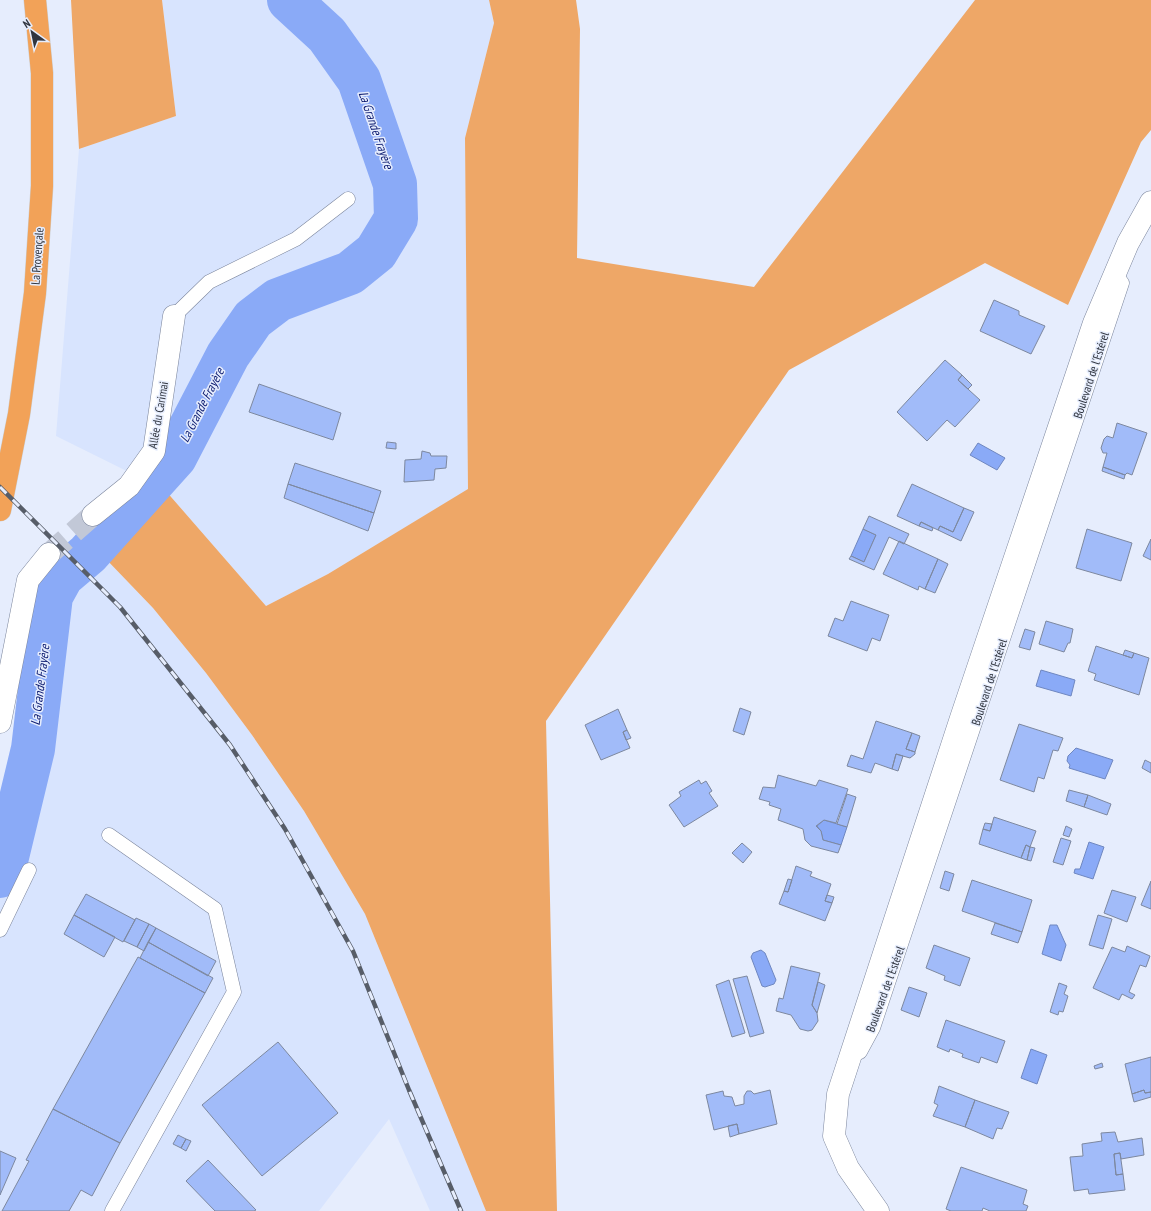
<svg xmlns="http://www.w3.org/2000/svg" width="1151" height="1211" viewBox="0 0 1151 1211" font-family="'PT Sans Narrow',sans-serif">
	<style>
		.built { fill: #d8e4fe }
		.forest { fill: #eea767 }
		.water { fill: #8aaaf7; stroke: #6f87c0 }
		.lines { fill: none; stroke-linecap: round; stroke-linejoin: round }
		.river { stroke: #8aaaf7; stroke-width: 44 }
		.building { fill: #a1bbf9; stroke: #7d889f }
		.street-tunnel { stroke: #c2c8d7; stroke-width: 22; stroke-dasharray: 22 11; stroke-linecap: butt }
		.lane-casing { stroke: #7b859c; stroke-width: 15 }
		.street-casing { stroke: #7b859c; stroke-width: 23 }
		.secondary-casing { stroke: #7b859c; stroke-width: 23 }
		.highway-casing { stroke: #cdcfd1; stroke-width: 23 }
		.lane { stroke: #fff; stroke-width: 14 }
		.street { stroke: #fff; stroke-width: 22 }
		.secondary { stroke: #fff; stroke-width: 22 }
		.highway { stroke: #f2a258; stroke-width: 22 }
		.rail-casing { stroke: #575d68; stroke-width: 4.5 }
		.rail { stroke: #e6edfd; stroke-width: 3; stroke-dasharray: 9; stroke-linecap: butt }
		.labels { text-anchor: middle; dominant-baseline: central; stroke-width: 3; stroke-linejoin: round; paint-order: stroke }
		.street-label { font-size: 12px; fill: #30353f; stroke: #e6edfd }
		.water-label { font-size: 13px; font-style: italic; fill: #0a196f; stroke: #e6edfd }
	</style>
	<rect width="100%" height="100%" fill="#e6edfd"/>
	<path class="built" d="M162,0h327l5,23 -29,115 4,351 -141,85 -62,32 -101,-116 -109,-54 23,-287 97,-33z
		M104,557l49,51 53,65 46,62 52,76 61,103 121,297h-56l-41,-92 -70,92h-319v-415l33,-149 40,-57z"/>
	<path class="forest" d="M71,0h91l14,116 -97,33z
		M489,0h87l4,29 -3,229 177,29 221,-287h176v130l-10,12 -73,163 -83,-42 -196,107 -243,351 11,490h-71l-121,-297 -61,-103 -52,-76 -46,-62 -53,-65 -49,-51 61,-67 101,116 62,-32 140,-85 -3,-351 29,-115z"/>
	<path class="water" d="M978,443l27,15 -8,12 -27,-15z
		M863,529l13,6 -12,27 -13,-6z
		M1041,670l34,10 -4,16 -35,-10z
		M1076,748l37,12 -8,19 -36,-11 1,-3 -3,-4 1,-5z
		M824,820l23,7 -6,18 -18,-5 -2,-9 -4,-5z
		M1089,842l15,5 -11,32 -19,-6 1,-4h5z
		M1050,925h7l9,20 -5,16 -19,-7z
		M761,950l4,3 11,27 -2,4 -9,3 -3,-1 -11,-29 2,-4z
		M1031,1049l16,6 -10,29 -16,-6z"/>
	<g class="lines">
		<path class="river" d="M0,876l5,-11 28,-116 18,-153 11,-20 26,-22 87,-97 53,-102 25,-36 25,-19 72,-27 26,-21 20,-33 -1,-35 -36,-104 -32,-45 -38,-35"/>
	</g>
	<path class="building" d="M994,300l25,11v4l26,11 -14,28 -51,-23z
		M945,360l17,15 -4,5 22,20 -25,27 -8,-7 -20,21 -30,-29z
		M962,375l10,10 -4,4 -10,-9z
		M259,384l82,29 -8,27 -84,-28z
		M1117,423l30,10 -15,42 -5,-2 -2,2 -22,-8 4,-14h-4l-2,-5 3,-9 3,-3 6,2z
		M387,442l9,1v6l-10,-1z
		M422,451l8,2 1,3h16l-1,12 -11,1 -1,11 -30,2 1,-22 16,-1z
		M295,463l86,28 -7,22 -86,-29z
		M1103,467l22,8 -1,4 -22,-8z
		M288,484l86,29 -6,18 -84,-33z
		M912,484l52,24 -11,24 -13,-6 -2,4 -17,-8 -2,4 -22,-10z
		M964,508l10,4 -13,29 -23,-11 2,-4 13,6z
		M869,516l40,18 -5,10 -15,-7 -15,33 -25,-11 2,-3 13,6 12,-27 -13,-6z
		M921,522l12,6 -1,3 -13,-5z
		M1087,529l45,14 -11,38 -45,-13z
		M1151,539v21l-8,-4z
		M899,541l39,18 -13,30 -6,-3 -1,4 -35,-16z
		M938,559l10,5 -13,29 -10,-4z
		M851,601l38,14 -9,26 -8,-3 -5,13 -39,-15 7,-18 8,3z
		M1046,621l27,8 -3,14h-2l-4,9 -25,-8z
		M1025,629l10,3 -5,18 -11,-3z
		M1096,646l36,12 2,-5 15,5 -10,37 -45,-15 2,-6 -8,-3z
		M1125,650l9,3 -2,5 -9,-3z
		M740,708l11,4 -7,23 -11,-4z
		M618,709l9,21 -4,2 7,16 -29,12 -16,-35z
		M876,721l36,12 -6,16 9,3v2l-5,4 -14,-4 -4,15 -17,-6 -4,10 -24,-7 4,-11 12,4z
		M1019,724l44,14 -5,13 -5,-1 -9,29 -6,-2 -4,15 -34,-12z
		M627,730l4,8 -5,2 -3,-8z
		M912,733l8,3 -5,16 -9,-3z
		M896,754l7,2 -5,15 -6,-2z
		M1145,760l6,3v10l-9,-5z
		M778,775l38,11 3,-6 29,9 -12,34 -12,-3 -8,6 5,5 2,9 18,5 -3,8 -27,-7 -6,-6 -2,-11 -25,-9 3,-11 -12,-4 1,-3 -11,-3 4,-12 12,1z
		M699,780l2,4 5,-3 6,10 -3,2 9,13 -34,21 -15,-22 12,-9 -2,-4z
		M1069,790l19,5 -4,12 -18,-6z
		M847,794l9,3 -9,30 -10,-3z
		M1088,795l23,9 -4,11 -23,-8z
		M994,817l42,14 -6,16 -4,-2 -5,13 -42,-14 4,-15 7,2z
		M985,823l7,1 -2,7 -7,-2z
		M1066,826l6,3 -3,8 -6,-2z
		M1061,838l10,3 -8,24 -10,-3z
		M742,843l10,9 -9,11 -11,-10z
		M1026,845l4,2 -3,13 -6,-2z
		M1030,847l5,1 -4,13 -4,-1z
		M796,866l16,6 -2,4 21,8 -6,17 7,2 -7,18 -46,-17 5,-13 4,1z
		M945,871l9,3 -5,17 -9,-3z
		M788,879l4,1 -4,12 -4,-1z
		M972,880l60,20 -10,32 -60,-21z
		M1151,881v28l-10,-4z
		M1112,890l24,7 -9,25 -23,-9z
		M86,894l49,26 -12,22 -49,-27z
		M827,895l7,2 -2,6 -7,-2z
		M74,915l41,22 -11,20 -40,-23z
		M1098,915l14,4 -9,30 -14,-4z
		M136,918l13,6 -12,23 -13,-6z
		M995,923l27,9 -4,11 -27,-9z
		M149,924l7,4 -12,23 -7,-4z
		M156,928l60,33 -8,15 -60,-34z
		M148,942l65,36 -8,15 -65,-35z
		M934,945l36,13 -10,28 -16,-6 1,-4 -19,-8z
		M1127,946l23,10 -4,11 -6,-2 -11,27 6,3 -3,4 -10,-5 -3,6 -26,-12 19,-41 13,5z
		M138,957l67,36 -85,150 -67,-34z
		M791,966l29,7 -8,32 5,8 1,8 -6,9 -4,1 -8,-2 -9,-14 -15,-4 3,-13 4,1z
		M747,976l17,57 -14,4 -17,-58z
		M729,980l16,53 -13,4 -16,-52z
		M818,982l7,3 -8,28 -5,-8z
		M1059,983l8,3 -3,8 4,2 -5,16 -4,-1 -1,4 -8,-3z
		M909,987l18,6 -8,24 -18,-7z
		M946,1020l59,21 -8,22 -16,-6 -2,6 -17,-6 1,-3 -13,-5 -1,3 -12,-5z
		M278,1042l60,71 -76,63 -60,-71z
		M1151,1057v35l-6,1 -1,-3 -12,4 -7,-30z
		M1102,1063l1,4 -8,2 -1,-3z
		M939,1086l36,14 -10,27 -32,-11 5,-11 -4,-2z
		M770,1090l7,34 -38,10 -2,-10 -23,6 -8,-35 17,-4 1,5 8,1 3,9 9,-2v-8l3,-5h4l3,3z
		M1144,1090l1,3 6,-1v5l-17,5 -2,-8z
		M975,1100l34,12 -7,17 -5,-1 -4,11 -28,-12z
		M53,1109l67,34 -28,53 -11,-6 -12,21h-67l27,-50 -3,-1z
		M737,1124l2,10 -9,3 -2,-11z
		M1115,1132l3,10 24,-4 2,17 -23,4 -1,-6 -6,1 2,21 7,-1 2,16 -36,4 -1,-5 -14,2 -4,-34 13,-1 -1,-12 20,-3 -1,-8z
		M178,1135l8,4 -5,9 -8,-4z
		M186,1139l5,2 -5,10 -5,-3z
		M0,1151l16,7 -16,37z
		M1120,1153l3,21 -7,1 -2,-21z
		M208,1160l48,50 -2,1h-39l-29,-30z
		M961,1167l66,23 -4,14 5,2 -2,5h-36l-7,-3 -1,3h-31l-5,-2z"/>
	<g class="lines">
		<path class="street-tunnel" d="M49,554l44,-39"/>
		<defs>
			<path id="lane" d="M174,316l35,-34 87,-43 52,-40
				M109,835l106,74 19,83 -122,219
				M0,930l29,-60
				M860,1052l13,-24 249,-745 -3,-4"/>
			<path id="street" d="M93,515l36,-29 25,-35 20,-135
				M0,722l28,-142 21,-26"/>
			<path id="secondary" d="M878,1211l-30,-43 -14,-32 4,-42 123,-376 133,-395 34,-80 23,-41"/>
			<path id="highway" d="M0,510l19,-96 16,-121 7,-107v-113l-7,-73"/>
		</defs>
		<use href="#lane" class="lane-casing"/>
		<use href="#street" class="street-casing"/>
		<use href="#secondary" class="secondary-casing"/>
		<use href="#highway" class="highway-casing"/>
		<use href="#lane" class="lane"/>
		<use href="#street" class="street"/>
		<use href="#secondary" class="secondary"/>
		<use href="#highway" class="highway"/>
		<defs>
			<path id="rail" d="M0,487l120,120 110,138 55,84 68,122 56,139 52,121"/>
		</defs>
		<use href="#rail" class="rail-casing"/>
		<use href="#rail" class="rail"/>
	</g>
	<g class="labels">
		<g class="street-label">
			<text transform="translate(37 256) rotate(-86)">La Provençale</text>
			<text transform="translate(1091 375) rotate(-72)">Boulevard de l'Estérel</text>
			<text transform="translate(158 415) rotate(-80)">Allée du Carimai</text>
			<text transform="translate(989 682) rotate(-72)">Boulevard de l'Estérel</text>
			<text transform="translate(885 989) rotate(-70)">Boulevard de l'Estérel</text>
		</g>
		<g class="water-label">
			<text transform="translate(376 130) rotate(71)">La Grande Frayère</text>
			<text transform="translate(202 405) rotate(-63)">La Grande Frayère</text>
			<text transform="translate(40 685) rotate(-83)">La Grande Frayère</text>
		</g>
	</g>
	<g transform="translate(32 32) rotate(327)" stroke="#e6edfd" stroke-width="3" paint-order="stroke">
	<path d="M0-3L7 15L0 10L-7 15Z" fill="#30353f"/>
	<text y="-6" font-size="11" font-weight="bold" text-anchor="middle" fill="#30353f">N</text>
	</g>
</svg>
